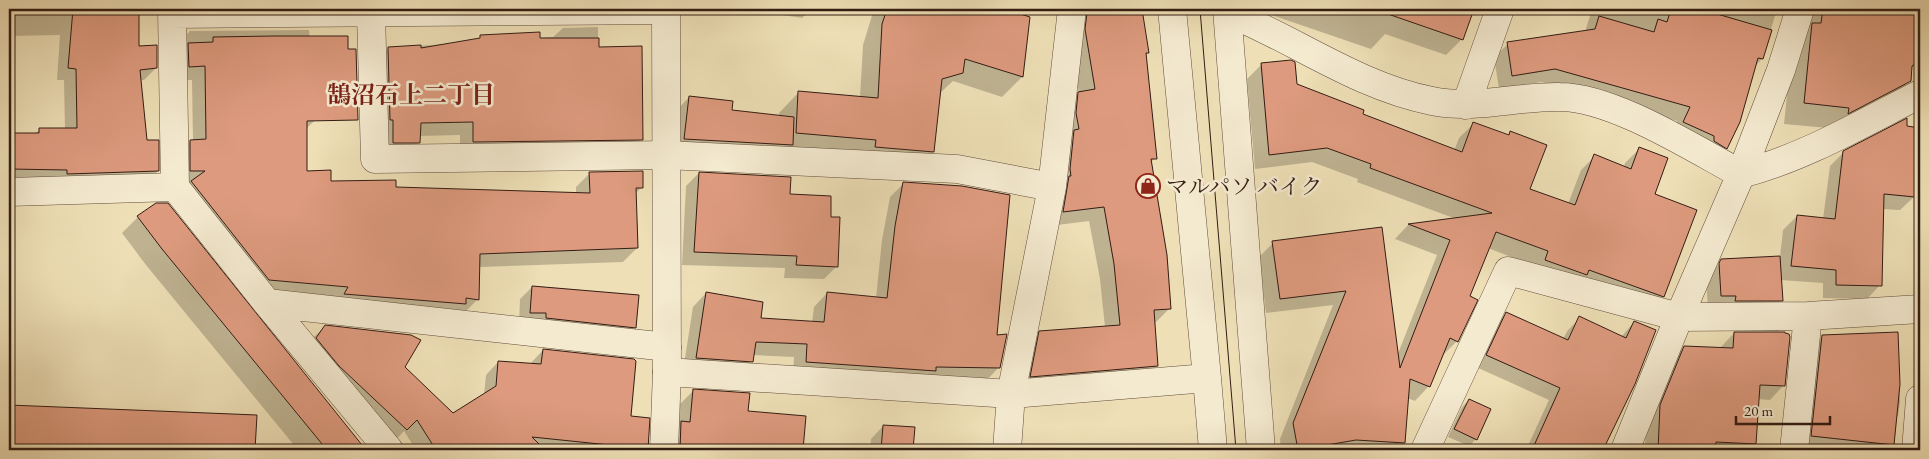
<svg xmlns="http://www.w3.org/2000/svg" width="1929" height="459" viewBox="0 0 1929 459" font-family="'EB Garamond','Noto Serif JP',serif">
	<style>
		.shadow { fill: #0003 }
		.building { fill: #dd9a7e; stroke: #331c13 }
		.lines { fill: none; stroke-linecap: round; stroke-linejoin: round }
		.minor-casing { stroke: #624d3c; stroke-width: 29 }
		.tertiary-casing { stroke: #624d3c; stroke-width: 29 }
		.minor { stroke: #f4ead0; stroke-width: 28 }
		.tertiary { stroke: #f4ead0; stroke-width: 28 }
		.tram { stroke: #331c13; stroke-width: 1 }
		.labels { text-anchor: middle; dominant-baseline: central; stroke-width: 5; stroke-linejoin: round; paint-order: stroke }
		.poi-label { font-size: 22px; fill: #331c13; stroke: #f4ead0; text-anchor: start }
		.neighbourhood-label { font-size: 24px; font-weight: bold; fill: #7a1f14; stroke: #f4ead0 }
	</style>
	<rect width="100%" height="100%" fill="#eedfb6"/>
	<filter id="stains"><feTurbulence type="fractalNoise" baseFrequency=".004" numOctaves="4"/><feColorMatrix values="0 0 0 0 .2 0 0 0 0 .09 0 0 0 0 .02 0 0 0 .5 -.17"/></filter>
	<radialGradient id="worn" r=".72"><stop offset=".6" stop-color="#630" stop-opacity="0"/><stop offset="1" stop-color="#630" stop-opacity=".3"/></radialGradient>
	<path class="shadow" d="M9,9h129v38l18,21 -12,12h-4l5,61 13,30 -12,12 -137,-2v-47l25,1 6,-6h25l-1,-49h-7l3,-45 -51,1z
		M676,9h55l-6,5h-50z
		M745,9h67l-10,9z
		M874,9h127l28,9 -7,59 -20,20 -49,-16 -14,13 -6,58 -20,20 -242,-20 5,-41 13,-14 42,14 48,5v-3l20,-21 61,6 3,-53z
		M1124,9h16l7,44 -2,2 10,103 -5,5 20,145 -15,15 2,43 -15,14 -125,11 8,-44 15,-14 65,-6 -5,-48 -11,-58 -40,5 15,-118 15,-15 -8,-49 2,-15 15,-15z
		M1257,9h213v7l-8,23 -16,16 -61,-21 -14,15 -114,-39z
		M1592,9h185l-15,50 -7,7 -29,82 -13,14 -43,-26 7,-15 -136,-39 -42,7 -5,-32 14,-13 77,-12z
		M1796,9h124v52l-9,8 -1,11 -21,22 -61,26 -44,-4z
		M598,27v21l44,90 -14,14 -168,3v-20l-41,1v6l-14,14h-25l-5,-95 13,-13 165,-11 10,-9z
		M309,30l6,90 -10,10v42l25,10 65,7 181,5v-7l14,-14 52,14 -7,7 2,54 -14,14 -144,5 -1,32 -14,14 -209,-19 -77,-98 -2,-41 14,-14h3l-1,-61h-17l1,-35 14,-14z
		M1262,64l33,21 66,29 93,37 5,-13 15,-15 33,13 4,-3 18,56 39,15 13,-34 14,-14 29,11 1,-4 15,-15 13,46 9,102 -14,14 -160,-62 -20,49 -11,44 -14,14 -14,31 -14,15 -8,-3 -3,45 -8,7h-115l-1,-11 53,-134 -67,8 -7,-56 14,-14 108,-14 16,127 40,-101 -42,-16 13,-14 48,-6 -99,-37 1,-3 -46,-17 -57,7 -8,-90z
		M1905,128l15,1 -6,68 -14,13 -17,-1 -3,76 -13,14 -44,-1v-15l-43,-3 2,20 -14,14 -60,-4 -2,-32 16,-17 58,-4 3,-27 14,-14 26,3 7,-53 14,-14z
		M699,173l90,22 40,23 8,48 -13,13 -40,-1 1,-10 -103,-3 4,-79z
		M904,183l91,153 4,31 -13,14 -193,-6 1,-18 -41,-2 -1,6 -14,14 -55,-4 10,-64 13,-14 53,26 53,4 2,-16 13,-14 49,5 6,-58 8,-43z
		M167,204l197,246h-66l-152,-185 -24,-32 16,-16z
		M532,287l103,40 -12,12 -104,-15 1,-25z
		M1506,314l57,25 5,-9 12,-12 41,19 13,-15v62l-32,66h-76l23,-50 -73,-33 19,-41z
		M325,326l78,41 50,47 31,-19 2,-20 12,-13 32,2 13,-14 86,67 18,31 -2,2h-229l-12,-19 -10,11 -82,-103z
		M1734,333l50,52 -14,15 -12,-1 -3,51h-110l1,-29 24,-60 15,-14 35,1z
		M1897,334l3,68 -2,14 -3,3 -3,31h-94l10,-99 14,-14z
		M693,391l54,21 58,5 -3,33h-139l12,-41z
		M1469,400l7,39 -7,7 -21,-9 14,-30z
		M9,407l247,10 -2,33h-245z
		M883,426l31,2 -2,22h-42l1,-11z"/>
	<path class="building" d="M73,9h66v37l18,-1v23l-17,2 7,70h12v31l-92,3v-4l-58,-1v-36h30v-5h38l-1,-59 -8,-1z
		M887,9h118l25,8 -7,60 -58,-18 -2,14 -21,6 -8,73 -59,-5 1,-7 -80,-7 2,-42 80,7 4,-74z
		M1116,9h26l7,44h-3l11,106h-6l16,96 4,54 -17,1 4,56 -128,11 9,-46 81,-6 -6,-61 -10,-57 -41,5 6,-36h2l-1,-7 4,-39 5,-1 -3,-16 2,-21 17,-3 -10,-60 2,-16z
		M1386,9h88l-11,31 -78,-27z
		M1671,9h29l72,21 -9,29 -5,-1 -18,64 -13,27 -13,-8v-5l-31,-14 7,-15 -135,-38 -43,7 -5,-34 88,-13 4,-13 55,16 4,-13 9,3z
		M1823,9h97v51l-8,6 -1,15 -63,33 1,-6 -45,-5 8,-80h9z
		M540,32v6h59v9l43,-1 1,94 -170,2v-20l-52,1 -1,20h-27v-23h-3l-2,-73 33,-2v3l59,-10v-3z
		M273,36h75v13h8l2,71 -51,1v50l24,-1v11l65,-1v7l194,6 -1,-21 54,-1v17h-7l2,60 -158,6 -1,46 -13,-2v6l-122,-10 4,-7 -79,-7 -78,-99 14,-10h-15v-31l16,-1 -1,-73 -16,1 -1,-24 25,-1v-5z
		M1291,60l4,2 2,22 67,26 -1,4 99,38 11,-30 36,13 1,-4 37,14 -17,44 45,16 19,-51 37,15 8,-22 29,11 -13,36 42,16 -33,87 -75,-27 -2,5 -42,-15 3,-9 -52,-19 -26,64 8,4 -20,42 -8,-4 -20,49 -20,-8 -5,64 -49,-3 -58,10 -5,-27 53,-132 -66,8 -8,-58 110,-14 18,141 50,-128 -42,-16 84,-11 -122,-45 1,-4 -44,-16 -58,7 -8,-92z
		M689,96l44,5 -1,9 62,7 -1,28 -109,-6z
		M1907,118v8l13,2v22l-5,47 -31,-3 -2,92 -46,-1v-15l-45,-4 6,-51 38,4 8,-68z
		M699,172l92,5 -1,17 41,2v21h9l-2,50 -42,-2 1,-9 -103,-4z
		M903,182l59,4 48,9 -13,140 10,-1 -7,34 -64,-1v4l-130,-9 1,-18 -51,-2 -3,20 -57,-4 10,-66 57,10 -2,16 63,4 3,-30 60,6 8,-72z
		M156,203h12l198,247h-39l-165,-201 -25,-33z
		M1780,256l3,45h-48l1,-5h-15l-2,-33 2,-4z
		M532,286l107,9 -3,33 -90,-10v-5h-16z
		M1506,312l62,28 11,-24 47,22 8,-17 22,9 -21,54 -32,66h-71l28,-62 -74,-33z
		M325,325l86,10 10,5 -16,27 48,46 43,-27 2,-25 43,3 2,-15 91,10 2,2 -5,55 19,2 -2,31 -116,-12 13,13h-109l-19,-30 -10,10 -68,-64 -23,-28z
		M1734,332h51v1l4,1 1,3 -5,49 -25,-1 -4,59 -40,-2 -1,8h-57l2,-45 24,-59 49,2z
		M1898,332l2,52 -6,61 -83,-9 11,-101z
		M693,389l57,4 -2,18 58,5 -3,34h-123l1,-29 9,1z
		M1469,399l22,10 -14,31 -23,-11z
		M9,405l248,10 -2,35h-246z
		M883,425l32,2 -2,23h-32z"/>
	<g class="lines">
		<defs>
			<path id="minor" d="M172,9l3,178 92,116 122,147
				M1172,9l35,369 6,72
				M1227,9l34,441
				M1227,12c69,28 130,74 205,89 43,9 85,-5 128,-4 53,0 134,52 181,77 63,-16 122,-51 179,-80
				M371,13l4,146 291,-4 291,14 95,18
				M172,14l494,-4
				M1466,105l34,-96
				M9,192l166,-5
				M267,303l400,44
				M667,372l344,22 196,-16
				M1007,450l4,-56 41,-207 20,-178
				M1425,450l83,-179 171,46 129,-1 112,-7
				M1625,450l54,-133 62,-143 40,-104 19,-61
				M1794,450l14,-134
				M1916,450l4,-51"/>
			<path id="tertiary" d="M664,450l3,-78 -1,-363"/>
		</defs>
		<use href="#minor" class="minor-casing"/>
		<use href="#tertiary" class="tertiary-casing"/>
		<use href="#minor" class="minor"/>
		<use href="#tertiary" class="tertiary"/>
		<path class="tram" d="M1200,9l36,441"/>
	</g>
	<defs>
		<symbol id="shop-ring" viewBox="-11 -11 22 22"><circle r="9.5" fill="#f4ead0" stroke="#8f2418" stroke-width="1.5"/><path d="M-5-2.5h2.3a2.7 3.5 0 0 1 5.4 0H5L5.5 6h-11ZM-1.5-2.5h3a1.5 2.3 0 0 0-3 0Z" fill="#8f2418"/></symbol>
	</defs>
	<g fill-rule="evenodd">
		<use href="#shop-ring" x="1134" y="172" width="28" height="28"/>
	</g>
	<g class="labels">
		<g class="poi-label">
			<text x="1166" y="186">マルパソ バイク</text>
		</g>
		<g class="neighbourhood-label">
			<text x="411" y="94">鵠沼石上二丁目</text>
		</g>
	</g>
	<rect width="1929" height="459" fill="none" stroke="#eedfb6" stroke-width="30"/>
	<rect x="10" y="10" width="1909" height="439" fill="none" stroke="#331c13" stroke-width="2.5"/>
	<rect x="15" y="15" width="1899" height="429" fill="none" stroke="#331c13"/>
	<path d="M1736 416v8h94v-8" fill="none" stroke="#331c13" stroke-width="2.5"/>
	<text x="1744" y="416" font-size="15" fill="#331c13" stroke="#f4ead0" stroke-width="4" paint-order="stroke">20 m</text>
	<rect width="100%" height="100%" filter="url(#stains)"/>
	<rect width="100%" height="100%" fill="url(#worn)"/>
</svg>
